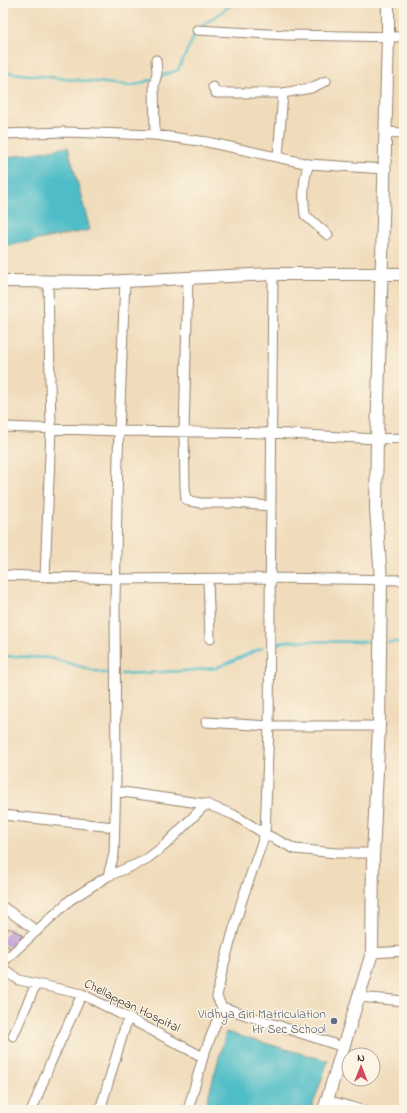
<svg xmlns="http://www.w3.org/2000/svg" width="407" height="1113" viewBox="0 0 407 1113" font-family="'Indie Flower',sans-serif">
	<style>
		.water { fill: #4fbdc7; stroke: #457472 }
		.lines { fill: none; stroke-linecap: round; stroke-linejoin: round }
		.stream { stroke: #4fbdc7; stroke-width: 2.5 }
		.building { fill: #c1a1d7 }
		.minor-casing { stroke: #96836c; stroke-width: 11 }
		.tertiary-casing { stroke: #96836c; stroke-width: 14 }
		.minor { stroke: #fff; stroke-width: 9 }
		.tertiary { stroke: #fff; stroke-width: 12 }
		.service-dot { fill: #5c6f8a; stroke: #fcf5e5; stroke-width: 1.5 }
		.labels { text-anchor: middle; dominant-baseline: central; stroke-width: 3; stroke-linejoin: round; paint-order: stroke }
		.street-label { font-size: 13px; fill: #3b2a1e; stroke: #fcf5e5 }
		.service-label { font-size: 13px; fill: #4e5e75; stroke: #fcf5e5; text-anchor: end }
	</style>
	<rect width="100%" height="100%" fill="#fcf5e5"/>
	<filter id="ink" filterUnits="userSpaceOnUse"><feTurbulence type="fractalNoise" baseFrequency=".025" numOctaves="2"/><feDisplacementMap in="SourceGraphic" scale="8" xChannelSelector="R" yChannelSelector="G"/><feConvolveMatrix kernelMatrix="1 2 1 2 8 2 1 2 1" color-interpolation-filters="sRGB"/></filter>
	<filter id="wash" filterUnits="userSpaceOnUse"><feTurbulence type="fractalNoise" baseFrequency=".012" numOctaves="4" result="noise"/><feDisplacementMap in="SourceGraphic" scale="16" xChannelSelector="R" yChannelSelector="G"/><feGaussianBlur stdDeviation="0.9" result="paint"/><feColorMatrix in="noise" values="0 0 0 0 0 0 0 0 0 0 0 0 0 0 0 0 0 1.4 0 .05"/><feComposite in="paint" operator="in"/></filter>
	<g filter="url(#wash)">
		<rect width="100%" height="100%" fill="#f0dcbb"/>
		<path class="water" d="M68,147l22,83 -79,15h-8v-87z
			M226,1032l102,29 -17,49h-101l-5,-2z"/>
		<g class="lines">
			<path class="stream" d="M201,27l33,-24
				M3,72l129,14 21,-7
				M158,77l20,-7 18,-38
				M388,642h16
				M276,644l11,-3 86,1
				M3,656l47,2 53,15h6
				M122,674l60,-3 34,-3 46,-20
				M393,1110l1,-2 10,-1"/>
		</g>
		<g id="blocks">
			<path class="building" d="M9,928l13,7 -8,15 -11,-6v-5z"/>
		</g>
	</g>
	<g filter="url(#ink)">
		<use href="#blocks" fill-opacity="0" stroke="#96836c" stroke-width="1"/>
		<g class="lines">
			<defs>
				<path id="minor" d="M197,30l90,5 117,2
					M213,87l3,6h67l28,-5 15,-7
					M385,132l19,1
					M3,134l62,-2 90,3 52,7 102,22 75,5
					M155,135l-1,-50 3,-12 -1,-13
					M278,157l5,-64
					M309,164c-6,15 -6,35 -4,51l23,20
					M273,274l-4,452 -4,108 -23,66 -20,71 -5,26 5,10 121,40
					M188,278l-4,154 1,56 1,11 3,2 12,2h34l36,3
					M3,427l116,4 152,2 106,6 27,-1
					M3,575l113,4 153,-1 135,2
					M45,577l6,-148 -3,-147
					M208,579l2,60
					M206,722l63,4h110
					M116,791l90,13 28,11 31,19 30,15 41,4h37
					M3,815l111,12
					M108,876l36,-15 21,-16 41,-41
					M3,907l34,24
					M372,953l32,-2
					M3,962l67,-62 38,-24 6,-22 2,-75 -1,-177 3,-146 7,-176
					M3,969l16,11 63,14 121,63
					M359,997l45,4
					M13,1036l23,-52
					M327,1100l35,10
					M32,1110l18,-46 32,-70
					M100,1110l28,-93
					M188,1110l15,-53 19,-50"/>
				<path id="tertiary" d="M3,281l100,1 170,-8h131
					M324,1110l48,-157 1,-96 6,-131 2,-146 -5,-71 1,-70 11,-401v-35"/>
			</defs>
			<use href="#minor" class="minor-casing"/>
			<use href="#tertiary" class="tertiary-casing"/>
			<use href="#minor" class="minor"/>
			<use href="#tertiary" class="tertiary"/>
		</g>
	</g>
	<circle class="service-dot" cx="334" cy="1021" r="4"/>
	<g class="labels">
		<g class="street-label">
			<text transform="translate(132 1006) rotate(26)">Chellappan Hospital</text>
		</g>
		<g class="service-label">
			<text x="326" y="1014">Vidhya Giri Matriculation<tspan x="326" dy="15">Hr Sec School</tspan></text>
		</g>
	</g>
	<rect width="407" height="1113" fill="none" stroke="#fcf5e5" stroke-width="16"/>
	<g transform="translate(361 1067)"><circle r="19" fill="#fcf5e5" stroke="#afa495"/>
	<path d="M0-3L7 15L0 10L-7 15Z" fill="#d1495b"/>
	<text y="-6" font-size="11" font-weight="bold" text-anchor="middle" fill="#3b2a1e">N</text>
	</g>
</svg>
